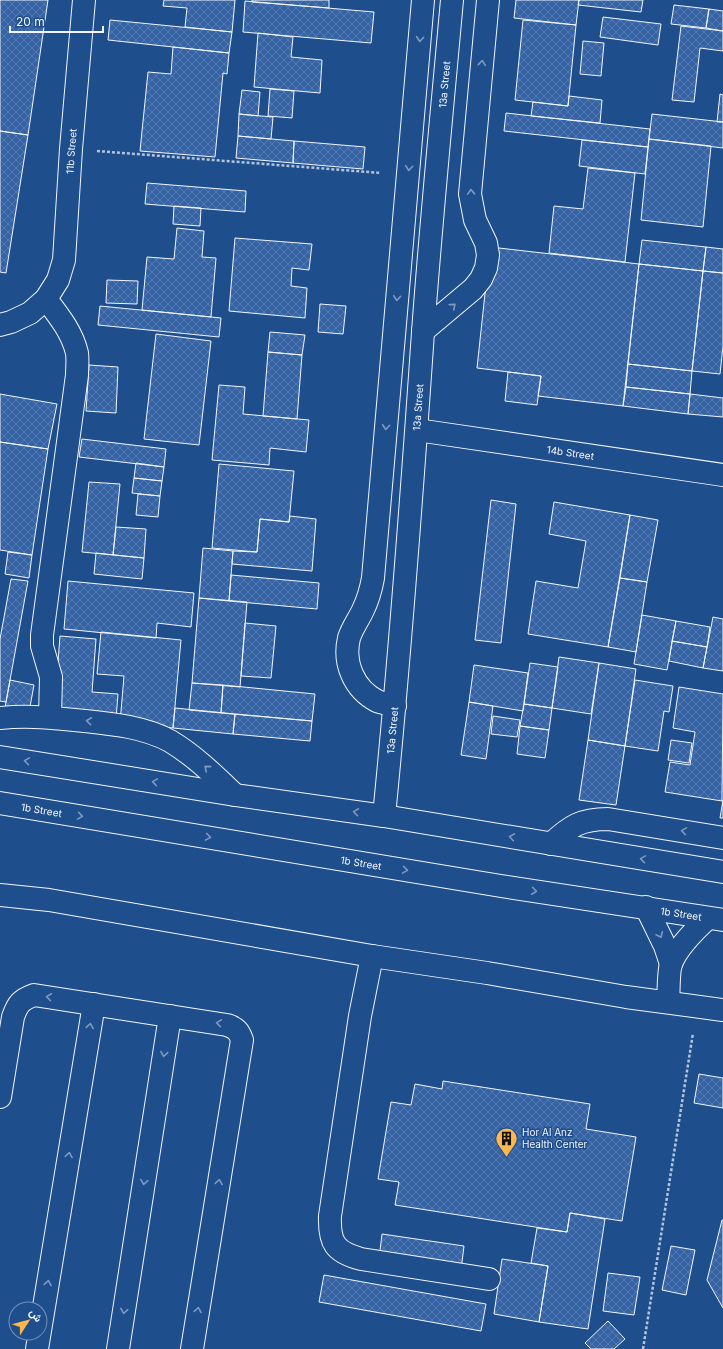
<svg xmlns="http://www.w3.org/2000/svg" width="723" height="1349" viewBox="0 0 723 1349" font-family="Inter,Vazirmatn,sans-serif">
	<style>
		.building { fill: url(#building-cross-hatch); stroke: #f2f6ff }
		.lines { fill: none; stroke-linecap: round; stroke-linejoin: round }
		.minor-casing { stroke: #f2f6ff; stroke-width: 24 }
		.path { stroke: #b3c4dc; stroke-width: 2.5; stroke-dasharray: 3 2; stroke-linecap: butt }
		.minor { stroke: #1f4e8c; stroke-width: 22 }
		.oneway { stroke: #7e9ac0 }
		.labels { text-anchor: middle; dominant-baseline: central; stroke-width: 3; stroke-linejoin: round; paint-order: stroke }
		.street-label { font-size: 10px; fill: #f2f6ff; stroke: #1f4e8c }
		.poi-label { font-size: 10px; fill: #f2f6ff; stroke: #1f4e8c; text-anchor: start }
	</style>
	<defs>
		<pattern id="building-cross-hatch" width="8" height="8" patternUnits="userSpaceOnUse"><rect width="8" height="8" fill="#3563a3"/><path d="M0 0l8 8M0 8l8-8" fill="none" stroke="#537ab1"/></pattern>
	</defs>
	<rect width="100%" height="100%" fill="#1f4e8c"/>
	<path class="building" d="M0,0h48l-20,135 -28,-4z
		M164,0h71l-3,32 -47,-5 2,-19 -24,-2z
		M252,0h77v8l-77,-6z
		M516,0h63l-3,25 -62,-7z
		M579,0h64l-2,12 -63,-7z
		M245,1l129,11 -3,31 -128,-11z
		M674,5l35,4 -3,19 -35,-4z
		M709,9l14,2v20l-17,-3z
		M603,17l58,7 -3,21 -58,-8z
		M110,20l122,12 -3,21 -121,-13z
		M523,20l53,5 -8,81 -53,-6z
		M681,26l42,5v20l-23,-3 -6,54 -22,-2z
		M258,33l35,4 -2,20 31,3 -2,33 -66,-6z
		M583,41l21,2 -3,33 -21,-2z
		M173,47l56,6 -2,21 -4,-1 -8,84 -75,-6 8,-79 23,2z
		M270,89l24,2 -2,27 -24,-2z
		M242,90l18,2 -2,24 -19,-2z
		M720,94l3,1v27h-6z
		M569,96l33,4 -2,23 -69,-7 2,-14 35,4z
		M506,113l144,16 -2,18 -144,-16z
		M239,114l34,3 -2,22 -33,-3z
		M652,114l71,8v26l-74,-9z
		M0,131l28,4 -22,138 -6,-1z
		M238,136l56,5 -1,22 -57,-5z
		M649,139l62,7 -8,81 -62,-7z
		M582,140l66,7 -3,27 -66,-8z
		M294,141l71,6 -2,22 -70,-6z
		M588,168l47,5 -10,89 -76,-9 5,-47 29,3z
		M147,183l99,8 -1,21 -100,-8z
		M174,206l27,2 -1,18 -27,-2z
		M177,228l27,3 -2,26 14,1 -5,59 -69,-7 5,-53 27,2z
		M235,238l77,6 -3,26 -17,-2 -1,18 16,2 -2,30 -76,-7z
		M642,240l64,7 -3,24 -64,-7z
		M490,247l149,17 -16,142 -85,-10 3,-20 -64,-8z
		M706,247l17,2v24l-20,-2z
		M639,264l64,7 -11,100 -64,-7z
		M703,271l20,2v73l-3,28 -28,-3z
		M107,280l31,1 -1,23 -31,-1z
		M320,304l26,2 -3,28 -25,-2z
		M100,306l121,12 -2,19 -121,-12z
		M270,332l35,3 -3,20 -34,-3z
		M156,334l55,7 -12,104 -55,-6z
		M268,352l34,3 -5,64 -34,-3z
		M628,364l64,7 -2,23 -64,-7z
		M89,365l29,2 -2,46 -30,-2z
		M508,372l33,4 -4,29 -32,-4z
		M219,385l26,2 -2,27 66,6 -3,32 -36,-4 -1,17 -57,-5z
		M626,387l64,7 -2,20 -65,-8z
		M0,394l57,10 -9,45 -48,-7z
		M690,394l33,4v19l-35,-3z
		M82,439l84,10 -2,18 -85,-10z
		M0,442l48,7 -16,106 -32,-5z
		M136,463l28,4 -2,14 -28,-3z
		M219,464l75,7 -5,51 -29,-3 -3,33 -45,-4z
		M134,478l28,3 -2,15 -28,-3z
		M89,482l31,2 -7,71 -31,-3z
		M138,494l22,2 -2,21 -22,-2z
		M491,500l25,4 -15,139 -26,-3z
		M554,502l76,13 -22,132 -80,-13 8,-53 42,7 8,-47 -37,-7z
		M630,515l28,5 -11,62 -27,-4z
		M290,516l26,3 -4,52 -80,-7 1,-13 24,1 3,-33 29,3z
		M116,527l30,2 -2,29 -31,-3z
		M203,548l30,3 -4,50 -30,-3z
		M8,552l24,3 -3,23 -24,-4z
		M96,553l48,5 -2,21 -48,-5z
		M231,575l88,8 -2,26 -88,-8z
		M620,578l27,4 -11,70 -28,-5z
		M11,579l17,2 -22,121 -6,-1v-62z
		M68,581l126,12 -3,34 -34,-4 -1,15 -92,-9z
		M199,598l48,4 -7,85 -48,-4z
		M642,615l34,6 -9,49 -33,-6z
		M713,617l10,2v52l-20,-3z
		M676,621l34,6 -3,20 -35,-6z
		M245,623l31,3 -5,52 -30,-2z
		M101,632l80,8 -8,88 -53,-5 4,-47 -27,-2z
		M60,636l36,3 -4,53 26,2 -2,25 -62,-5z
		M672,641l35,6 -4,21 -34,-7z
		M559,657l40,6 -8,51 -39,-6z
		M530,663l28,4 -6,41 -28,-4z
		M599,663l37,6 -11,77 -37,-6z
		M474,665l54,8 -5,38 -54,-9z
		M10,680l24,5 -5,27 -24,-4z
		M635,680l38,6 -4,26 -5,-1 -6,40 -33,-5z
		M192,683l31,2 -2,28 -32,-3z
		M223,685l92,9 -3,27 -91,-8z
		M679,687l44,7 -1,107 -57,-9 5,-30 20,3 5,-33 -22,-4z
		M469,702l24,4 -7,53 -25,-4z
		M524,704l28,4 -3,22 -29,-4z
		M175,708l60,6 -2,20 -60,-6z
		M235,714l77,7 -2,20 -77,-7z
		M493,716l27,4 -3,17 -26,-3z
		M520,726l29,4 -4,28 -28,-4z
		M588,740l37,6 -9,59 -37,-5z
		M671,740l21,3 -3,20 -21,-3z
		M723,800v18h-3z
		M699,1074l24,4v30l-29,-5z
		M443,1081l147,23 -4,25 50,8 -14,84 -52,-8 -3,19 -172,-27 4,-23 -21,-3 13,-77 20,3 4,-21 27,5z
		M570,1213l35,6 -17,110 -49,-7 9,-56 -17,-3 6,-35 30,4z
		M722,1220h1v88l-16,-28z
		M382,1234l82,12 -3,24 -82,-11z
		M671,1246l24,4 -9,45 -24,-5z
		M502,1259l46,7 -9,56 -45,-8z
		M608,1273l32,4 -6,38 -31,-4z
		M324,1275l162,29 -5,27 -162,-29z
		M608,1321l17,18 -11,10h-23l-6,-6z"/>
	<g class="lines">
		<defs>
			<g id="minor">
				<path d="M46,299c13,17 26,33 31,54 1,7 0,15 0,22l-35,260v11l9,31 -1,40"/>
				<path id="s1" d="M0,325l11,-3 19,-9 16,-14 12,-19 6,-20 7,-111 13,-149"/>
				<path d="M423,331l50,-42 8,-10 5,-11 2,-13 -2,-12 -11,-23 -5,-26 18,-194"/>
				<path id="s2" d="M417,430l306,45"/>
				<path d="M395,706c-6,-2 -13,-3 -18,-5 -23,-12 -34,-38 -28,-63 3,-10 10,-19 14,-28 5,-10 8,-21 10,-32l50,-578"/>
				<path d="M0,718c29,-3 56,0 85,3 28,3 59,6 85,20 25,15 44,34 65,54"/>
				<path d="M0,757l235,38 149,21 339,56"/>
				<path id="s3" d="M0,803l501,83 222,34"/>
				<path id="s4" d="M384,816c16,-161 28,-323 39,-484 8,-111 19,-221 29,-332"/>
				<path d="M551,844c19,-18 30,-25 57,-25l115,19"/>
				<path d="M0,895l49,5 323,56 115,17 139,24 97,13"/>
				<path d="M646,907l19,39 6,18"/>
				<path d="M372,956l-12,60 -30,200c-1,27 5,36 31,43l128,20"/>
				<path d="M668,1002c1,-10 0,-29 3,-38 6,-16 25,-35 37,-46"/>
				<path d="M0,1097l13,-80c5,-14 8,-17 21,-22l193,30c9,3 12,6 15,15l-50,309"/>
				<path d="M37,1349l57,-345"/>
				<path d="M118,1349l52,-333"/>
			</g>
		</defs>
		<use href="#minor" class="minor-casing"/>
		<path class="path" d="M97,151l284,22
			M643,1349l50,-316"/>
		<use href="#minor" class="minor"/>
	</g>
	<defs><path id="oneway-chevron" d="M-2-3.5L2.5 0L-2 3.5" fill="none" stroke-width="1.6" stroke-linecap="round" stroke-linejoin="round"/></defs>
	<g class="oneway">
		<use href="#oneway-chevron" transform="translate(420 39) rotate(95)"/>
		<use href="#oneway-chevron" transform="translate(482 63) rotate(-84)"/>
		<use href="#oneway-chevron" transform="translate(409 168) rotate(95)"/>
		<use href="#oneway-chevron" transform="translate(471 192) rotate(-92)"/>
		<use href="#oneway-chevron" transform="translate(397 298) rotate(95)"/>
		<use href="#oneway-chevron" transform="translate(453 306) rotate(-40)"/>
		<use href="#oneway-chevron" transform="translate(386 427) rotate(95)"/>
		<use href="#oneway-chevron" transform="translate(89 721) rotate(-174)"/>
		<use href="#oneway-chevron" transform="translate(27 761) rotate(-171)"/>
		<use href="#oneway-chevron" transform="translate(207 768) rotate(-139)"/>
		<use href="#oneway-chevron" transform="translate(155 782) rotate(-171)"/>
		<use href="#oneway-chevron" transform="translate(356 812) rotate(-172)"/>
		<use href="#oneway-chevron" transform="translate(80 816) rotate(9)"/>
		<use href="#oneway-chevron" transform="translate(684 831) rotate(-171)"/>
		<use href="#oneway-chevron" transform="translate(208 837) rotate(9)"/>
		<use href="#oneway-chevron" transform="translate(512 837) rotate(-170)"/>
		<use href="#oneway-chevron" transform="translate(643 859) rotate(-171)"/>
		<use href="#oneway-chevron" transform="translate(405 870) rotate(9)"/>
		<use href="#oneway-chevron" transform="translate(534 891) rotate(8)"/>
		<use href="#oneway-chevron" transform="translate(660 935) rotate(65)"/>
		<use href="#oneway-chevron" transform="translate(49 997) rotate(-172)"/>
		<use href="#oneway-chevron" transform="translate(219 1023) rotate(-171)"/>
		<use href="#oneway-chevron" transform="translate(90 1026) rotate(-81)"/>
		<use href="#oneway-chevron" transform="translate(164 1054) rotate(99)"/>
		<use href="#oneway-chevron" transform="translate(69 1155) rotate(-81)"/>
		<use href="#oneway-chevron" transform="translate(144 1182) rotate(99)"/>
		<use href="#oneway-chevron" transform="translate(219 1182) rotate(-81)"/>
		<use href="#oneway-chevron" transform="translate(48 1283) rotate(-81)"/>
		<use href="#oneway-chevron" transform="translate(198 1310) rotate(-81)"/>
		<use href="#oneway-chevron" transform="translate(124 1311) rotate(99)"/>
	</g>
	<defs>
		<symbol id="building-pin" viewBox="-11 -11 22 30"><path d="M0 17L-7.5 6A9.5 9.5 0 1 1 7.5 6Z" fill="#ffb74d" stroke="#1f4e8c"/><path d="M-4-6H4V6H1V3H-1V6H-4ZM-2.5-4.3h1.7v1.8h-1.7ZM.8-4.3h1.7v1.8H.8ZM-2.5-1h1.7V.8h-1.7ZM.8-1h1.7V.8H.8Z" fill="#111"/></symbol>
	</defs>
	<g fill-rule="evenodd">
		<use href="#building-pin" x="494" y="1126" width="25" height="34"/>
	</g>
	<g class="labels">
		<g class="street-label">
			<text stroke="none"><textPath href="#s4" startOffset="734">13a Street</textPath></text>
			<text stroke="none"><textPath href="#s1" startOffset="206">11b Street</textPath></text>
			<text stroke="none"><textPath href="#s4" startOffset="410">13a Street</textPath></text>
			<text stroke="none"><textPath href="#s2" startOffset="155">14b Street</textPath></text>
			<text stroke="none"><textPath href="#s4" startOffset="86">13a Street</textPath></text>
			<text stroke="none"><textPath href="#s3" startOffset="42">1b Street</textPath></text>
			<text stroke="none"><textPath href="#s3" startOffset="366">1b Street</textPath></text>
			<text stroke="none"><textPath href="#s3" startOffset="690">1b Street</textPath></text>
		</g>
		<g class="poi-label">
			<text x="522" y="1132">Hor Al Anz<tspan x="522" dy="12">Health Center</tspan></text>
		</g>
	</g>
	<g transform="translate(28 1321) rotate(54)"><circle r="19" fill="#1f4e8c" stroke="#7391ba"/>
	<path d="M0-3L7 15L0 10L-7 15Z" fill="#ffb74d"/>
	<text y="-6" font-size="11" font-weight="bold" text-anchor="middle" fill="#f2f6ff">ش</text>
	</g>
	<path d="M10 26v6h93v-6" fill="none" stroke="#f2f6ff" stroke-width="2"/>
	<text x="16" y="26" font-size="12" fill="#f2f6ff" stroke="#1f4e8c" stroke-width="3" paint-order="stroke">20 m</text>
</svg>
